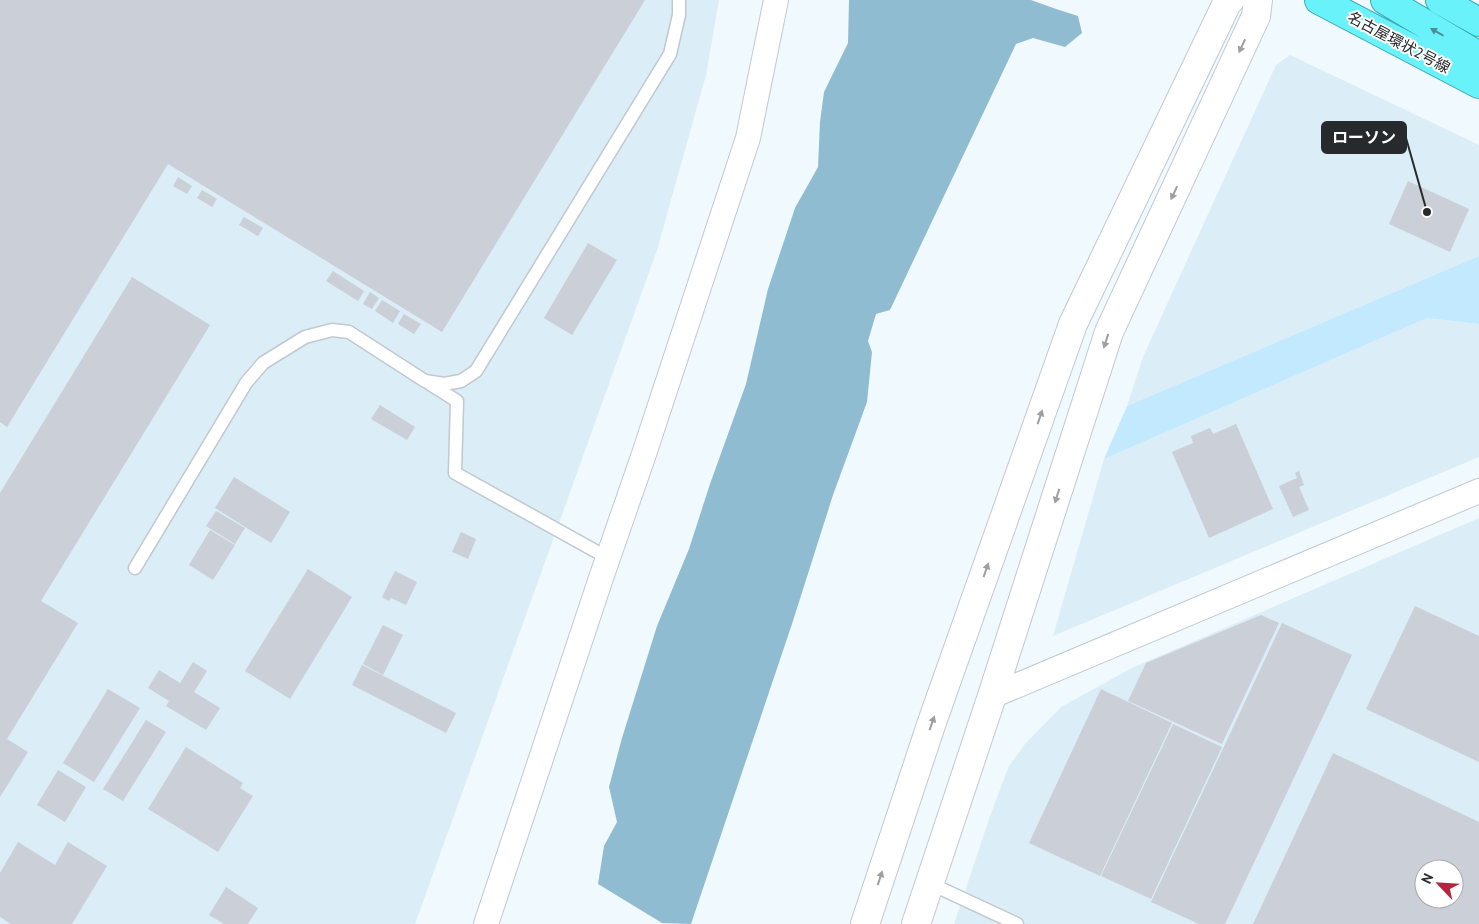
<svg xmlns="http://www.w3.org/2000/svg" width="1479" height="924" viewBox="0 0 1479 924" font-family="'PT Sans','Noto Sans JP',sans-serif">
	<style>
		.built { fill: #dbedf6; fill-rule: evenodd }
		.green { fill: #c2e9fe }
		.forest { fill: #90bcd2 }
		.building { fill: #cacfd8; fill-rule: evenodd }
		.lines { fill: none; stroke-linecap: round; stroke-linejoin: round }
		.service-casing { stroke: #c0c9cf; stroke-width: 15 }
		.minor-casing { stroke: #c0c9cf; stroke-width: 26 }
		.tertiary-casing { stroke: #c0c9cf; stroke-width: 30 }
		.trunk-casing { stroke: #3aa9b1; stroke-width: 30 }
		.service { stroke: #fff; stroke-width: 12 }
		.minor { stroke: #fff; stroke-width: 24 }
		.tertiary { stroke: #fff; stroke-width: 28 }
		.trunk { stroke: #6af2fa; stroke-width: 28 }
		.oneway { fill: #488e93 }
		.oneway2 { fill: #9e9fa0 }
		.labels { text-anchor: middle; dominant-baseline: central; stroke-width: 4; stroke-linejoin: round; paint-order: stroke }
		.street-label { font-size: 15px; fill: #272a2c; stroke: #fff }
		.leader { fill: none; stroke: #272a2c; stroke-width: 2 }
		.callout-dot { fill: #272a2c; stroke: #fff; stroke-width: 2 }
		.callout { fill: #272a2c; stroke: #272a2c; stroke-width: 2 }
		.callout-label { font-size: 16px; text-anchor: middle; font-weight: bold; fill: #fff }
	</style>
	<rect width="100%" height="100%" fill="#eff9fe"/>
	<path class="built" d="M0,0h719l-13,75 -49,175 -242,674h-415z
		M1290,55l189,90v111l-352,150 16,-49 133,-292z
		M1427,318l52,6v133l-426,179 51,-177z
		M1479,518v406h-525l36,-108 19,-50 16,-22 36,-37 71,-39zM1424,869h30v30h-30z"/>
	<path class="green" d="M1479,256v68l-52,-6 -323,141 23,-53z"/>
	<path class="forest" d="M849,0h182l25,9 22,7 4,17 -17,14 -32,-9 -17,6 -126,266 -14,4 -8,27 4,11 -5,50 -34,93 -41,129 -101,300 -29,-1 -64,-39 6,-38 13,-24 -8,-35 13,-49 35,-112 32,-77 21,-65 36,-100 22,-95 27,-81 23,-41 2,-45 4,-30 24,-49z"/>
	<path class="building" d="M0,0h645l-203,332 -274,-168 -161,263 -7,-5z
		M178,177l14,9 -5,8 -14,-8z
		M1408,181l61,28 -19,43 -61,-28z
		M202,190l15,9 -5,8 -15,-9z
		M244,217l19,11 -5,8 -19,-11z
		M588,243l29,17 -45,75 -28,-17z
		M333,271l31,20 -6,10 -32,-20z
		M132,277l78,48 -169,276 37,22 -71,116 21,13 -28,45v-304z
		M370,292l9,6 -7,11 -9,-5z
		M382,300l18,11 -7,12 -18,-12z
		M404,314l17,10 -7,10 -16,-10z
		M380,405l35,22 -8,13 -36,-21z
		M1236,424l37,85 -64,29 -37,-86 21,-9 -2,-7 19,-8 3,6z
		M1299,471l5,14 -5,2 10,23 -16,7 -14,-31 18,-8 -2,-5z
		M234,477l56,35 -19,31 -56,-35z
		M216,511l29,17 -10,16 -29,-18z
		M210,530l25,15 -22,35 -24,-15z
		M461,532l15,7 -8,20 -16,-7z
		M308,569l44,28 -62,102 -45,-28z
		M395,571l22,11 -11,23 -15,-7 -2,3 -7,-4z
		M1415,606l64,30v126l-113,-53z
		M1261,615l18,8 -57,121 -94,-43 18,-38z
		M1282,623l70,32 -127,269h-26l-48,-22z
		M383,625l20,10 -20,40 -20,-11z
		M193,662l14,9 -13,21 26,16 -14,22 -40,-24 3,-5 -21,-13 11,-18 21,13z
		M362,665l94,48 -10,20 -94,-48z
		M108,689l32,19 -46,74 -31,-19z
		M1101,689l71,34 -72,153 -71,-33z
		M146,720l20,12 -43,69 -20,-12z
		M1173,724l49,23 -71,152 -50,-23z
		M186,747l57,36 -3,5 13,8 -35,56 -70,-43z
		M1333,753l146,69v102h-226zM1424,869h30v30h-30z
		M58,770l28,17 -21,35 -28,-17z
		M18,842l37,23 13,-23 39,24 -35,58h-61l-11,-7v-44z
		M226,887l32,21 -10,16h-24l-15,-9z"/>
	<g class="lines">
		<defs>
			<path id="service" d="M430,384l27,17 -2,72 153,85
				M135,568l111,-185 17,-20 42,-26 27,-7 17,2 76,49 19,3 17,-3 15,-10 194,-317 9,-39v-15
				M929,883l88,41"/>
			<path id="minor" d="M992,696l487,-205
				M486,924l115,-346 43,-124 104,-316 28,-138"/>
			<path id="tertiary" d="M865,924l67,-202 141,-398 154,-321 3,-3
				M916,924l76,-228 117,-364 147,-316 2,-16"/>
			<path id="trunk" d="M1319,0l160,84
				M1385,0l94,56
				M1440,0l39,22"/>
		</defs>
		<use href="#service" class="service-casing"/>
		<use href="#minor" class="minor-casing"/>
		<use href="#tertiary" class="tertiary-casing"/>
		<use href="#trunk" class="trunk-casing"/>
		<use href="#service" class="service"/>
		<use href="#minor" class="minor"/>
		<use href="#tertiary" class="tertiary"/>
		<use href="#trunk" class="trunk"/>
	</g>
	<defs><path id="oneway-solid" d="M-6-.8H1V-3.2L6.5 0L1 3.2V.8H-6Z" transform="scale(1.25)"/></defs>
	<use class="oneway" href="#oneway-solid" transform="translate(1437 32) rotate(-150)"/>
	<g class="oneway2">
		<use href="#oneway-solid" transform="translate(1242 46) rotate(115)"/>
		<use href="#oneway-solid" transform="translate(1174 193) rotate(115)"/>
		<use href="#oneway-solid" transform="translate(1106 341) rotate(108)"/>
		<use href="#oneway-solid" transform="translate(1040 417) rotate(-71)"/>
		<use href="#oneway-solid" transform="translate(1057 496) rotate(108)"/>
		<use href="#oneway-solid" transform="translate(986 570) rotate(-71)"/>
		<use href="#oneway-solid" transform="translate(932 723) rotate(-71)"/>
		<use href="#oneway-solid" transform="translate(880 878) rotate(-72)"/>
	</g>
	<g class="labels">
		<g class="street-label">
			<text transform="translate(1399 42) rotate(28)">名古屋環状2号線</text>
		</g>
	</g>
	<path class="leader" d="M1427 212L1406 138"/>
	<circle class="callout-dot" cx="1427" cy="212" r="5"/>
	<rect class="callout" x="1322" y="122" width="84" height="31" rx="5"/>
	<g class="callout-label">
		<text x="1364" y="143">ローソン</text>
	</g>
	<g transform="translate(1439 884) rotate(295)"><circle r="24" fill="#ffffff" stroke="#a9aaab"/>
	<path d="M0-4L9 19L0 12L-9 19Z" fill="#b62440"/>
	<text y="-8" font-size="14" font-weight="bold" text-anchor="middle" fill="#272a2c">N</text>
	</g>
</svg>
